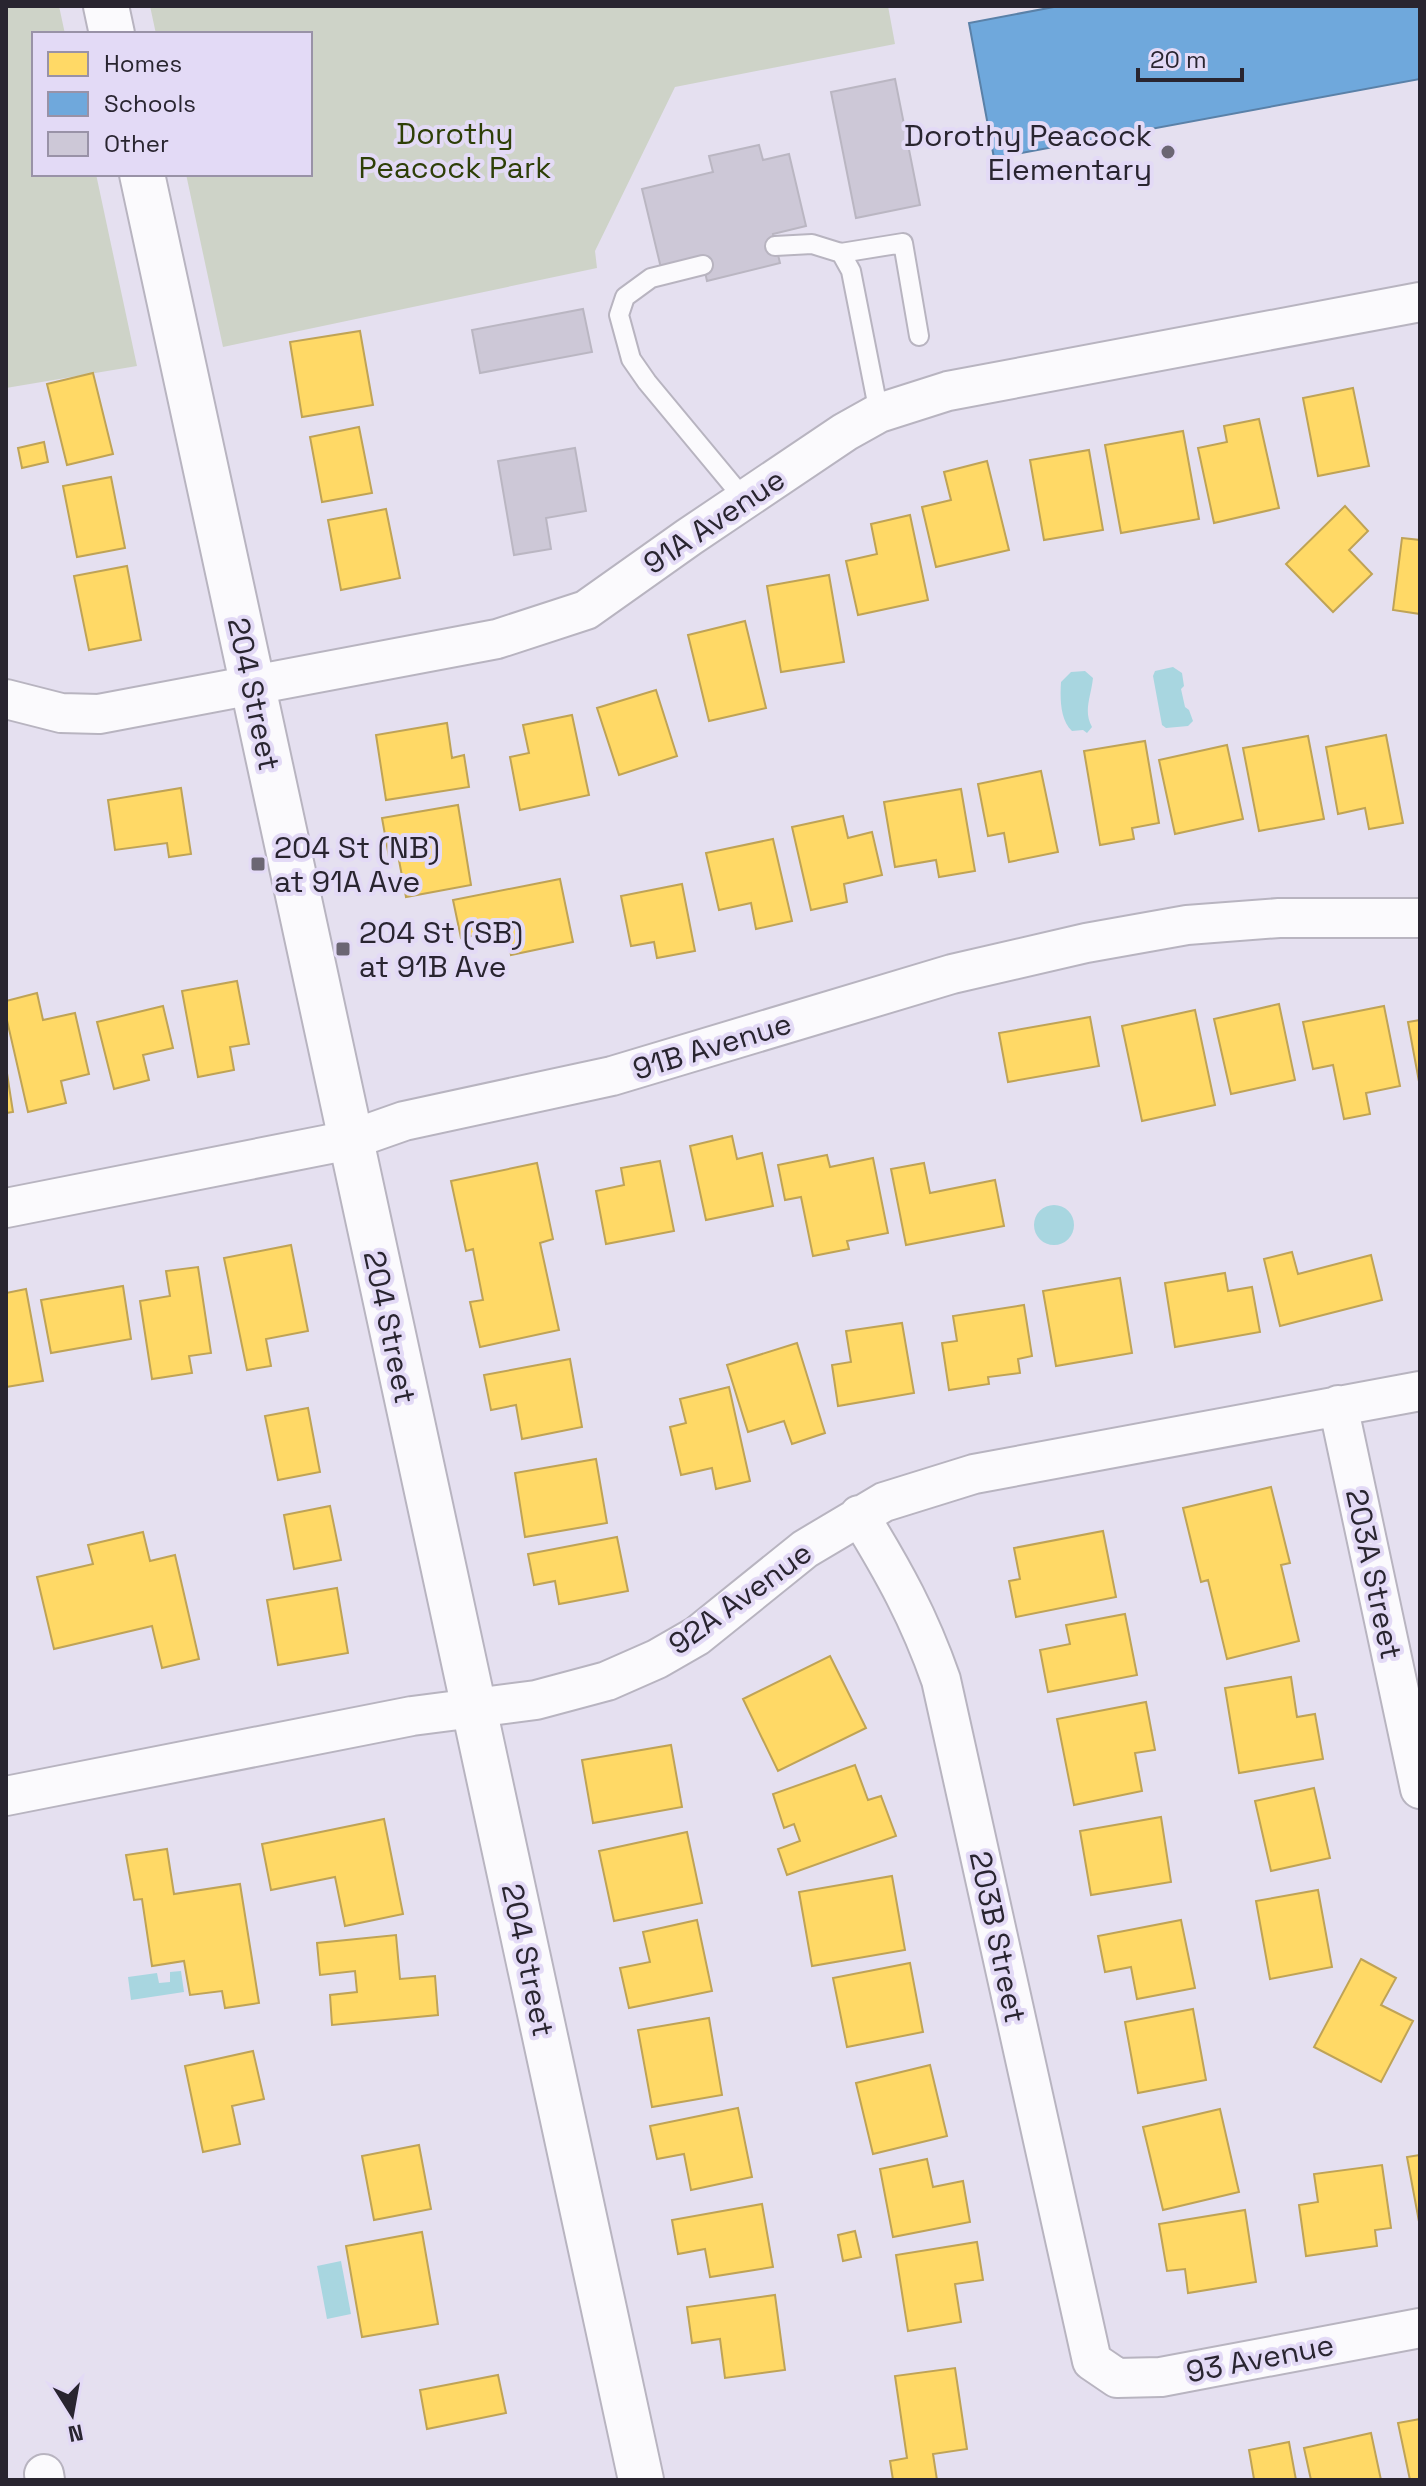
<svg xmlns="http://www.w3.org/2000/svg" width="1426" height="2486" viewBox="0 0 1426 2486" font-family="'Space Grotesk',sans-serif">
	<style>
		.green { fill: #ced3c8 }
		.water { fill: #a8d6e0 }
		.homes { fill: #ffd966; stroke: #bfa356; stroke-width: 2 }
		.schools { fill: #6fa8dc; stroke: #5a81a8; stroke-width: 2 }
		.building { fill: #cdc8d7; stroke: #bab6c2; stroke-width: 2 }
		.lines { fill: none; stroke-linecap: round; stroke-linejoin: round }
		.service-casing { stroke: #b8b4c0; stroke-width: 22 }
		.minor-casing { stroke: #b8b4c0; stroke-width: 42 }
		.tertiary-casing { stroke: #b8b4c0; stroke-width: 48 }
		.service { stroke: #fbfafd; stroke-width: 18 }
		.minor { stroke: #fbfafd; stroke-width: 38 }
		.tertiary { stroke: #fbfafd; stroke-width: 44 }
		.poi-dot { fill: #6b6673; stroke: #e3daf6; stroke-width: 3 }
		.labels { text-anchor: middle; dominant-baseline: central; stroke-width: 8; stroke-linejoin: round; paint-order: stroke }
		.park-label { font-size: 30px; fill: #2e3f07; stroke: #e3daf6 }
		.poi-label { font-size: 30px; fill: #292530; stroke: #e3daf6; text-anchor: start }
		.street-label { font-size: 30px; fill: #292530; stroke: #e3daf6 }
	</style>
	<rect width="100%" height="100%" fill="#e5e0f0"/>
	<path class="green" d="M6,6h53l6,28h-31v140h62l41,192 -131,22z
		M150,6h738l7,38 -220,43 -80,164 2,17 -374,79 -37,-173h124v-140h-154z"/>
	<path class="water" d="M1173,667l9,6 2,13 -3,3 4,18 4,3 4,11 -5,5 -22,2 -4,-3 -9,-49 2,-5z
		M1085,671l8,7c-2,19 -10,33 -1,49l-5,6 -4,-3 -11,1c-12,-11 -12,-33 -11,-49l10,-10z
		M1034 1225a20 20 0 1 1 40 0a20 20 0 1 1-40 0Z
		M181,1971l3,21 -53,8 -3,-23 29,-4 2,10 11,-1v-10z
		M341,2261l10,53 -24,5 -10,-53z"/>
	<path class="homes" d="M360,331l13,74 -71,12 -12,-75z
		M93,373l20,81 -46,11 -20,-81z
		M1353,388l16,78 -51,10 -15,-78z
		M1259,419l20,89 -65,15 -16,-75 29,-6 -3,-16z
		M359,427l13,66 -50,9 -12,-65z
		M1183,431l16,88 -78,14 -16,-88z
		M44,442l4,20 -26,6 -4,-20z
		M1089,450l14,80 -59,10 -14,-80z
		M987,461l22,89 -73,17 -14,-60 29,-7 -7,-28z
		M111,477l14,71 -48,9 -14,-71z
		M1345,506l23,25 -19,19 23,24 -39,38 -47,-48z
		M386,509l14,69 -59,12 -13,-70z
		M910,515l18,85 -70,15 -12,-54 31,-7 -6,-30z
		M1402,538l18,2v74l-27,-4z
		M127,566l14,74 -52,10 -15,-74z
		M829,575l15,87 -63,10 -14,-86z
		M745,621l21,87 -57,13 -21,-86z
		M656,690l21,66 -58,19 -22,-67z
		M572,715l17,80 -69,15 -10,-53 19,-4 -6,-28z
		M447,723l5,35 12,-3 5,32 -83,13 -10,-65z
		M1386,735l17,88 -34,6 -4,-21 -27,6 -12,-67z
		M1308,736l16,83 -65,12 -16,-83z
		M1145,741l14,82 -27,5 2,11 -34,6 -16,-94z
		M1227,745l16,74 -68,15 -16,-74z
		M1041,771l17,81 -49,10 -5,-29 -16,3 -10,-52z
		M181,788l10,66 -22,3 -2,-14 -52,7 -7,-50z
		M961,789l14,82 -36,6 -3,-17 -41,7 -11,-65z
		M458,805l13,80 -65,12 -8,-42 -9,2 -7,-39z
		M843,816l5,22 24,-6 10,43 -38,9 3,18 -36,8 -19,-83z
		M773,839l19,82 -36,8 -5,-26 -32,7 -13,-57z
		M560,879l13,63 -62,13 -5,-26 -45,9 -8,-38z
		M682,884l13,67 -38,7 -3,-16 -23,4 -10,-50z
		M237,981l12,63 -19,3 4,23 -36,7 -16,-86z
		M37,993l6,27 32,-7 14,61 -28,7 5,22 -38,9 -22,-96v-15z
		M1279,1004l16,76 -64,14 -17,-75z
		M163,1006l10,42 -30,7 6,25 -35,9 -17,-67z
		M1384,1006l16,80 -34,7 4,21 -26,5 -11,-54 -20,4 -10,-47z
		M1195,1010l20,95 -73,16 -20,-95z
		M1090,1017l9,49 -91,16 -9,-49z
		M1420,1020v67l-12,-65z
		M6,1067l7,45 -7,1z
		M732,1136l5,23 25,-6 11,53 -67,14 -16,-74z
		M827,1155l3,12 43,-9 15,75 -41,8 2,8 -36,7 -12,-59 -16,3 -7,-35z
		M660,1161l14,70 -68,13 -10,-53 28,-6 -3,-17z
		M537,1163l16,76 -13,4 19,87 -79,17 -10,-45 13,-2 -10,-51 -7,2 -15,-70z
		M924,1163l6,30 65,-13 9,46 -98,19 -15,-76z
		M291,1245l17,86 -42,8 5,27 -24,4 -23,-112z
		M1292,1252l6,22 73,-19 11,45 -102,26 -16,-67z
		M198,1267l13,86 -22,3 3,17 -40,6 -12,-78 30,-5 -4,-25z
		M1225,1273l3,18 24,-4 8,45 -85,15 -10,-64z
		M1120,1278l12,75 -76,13 -13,-75z
		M123,1286l8,53 -80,14 -10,-53z
		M26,1289l17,92 -37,6v-94z
		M1024,1305l8,51 -14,3 2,14 -32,4 1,7 -40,6 -7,-47 15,-2 -4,-25z
		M902,1323l12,70 -76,13 -6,-41 19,-3 -5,-31z
		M797,1343l28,90 -33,11 -8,-23 -36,11 -21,-67z
		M570,1359l12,68 -60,12 -6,-34 -25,5 -7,-35z
		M729,1387l21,94 -34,8 -4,-21 -31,7 -11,-48 16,-4 -6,-24z
		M308,1408l12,64 -42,8 -13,-64z
		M596,1459l11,64 -82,14 -10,-64z
		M1271,1487l19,76 -9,2 18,76 -72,18 -19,-79 -7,2 -18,-74z
		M330,1506l11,54 -47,9 -10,-54z
		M1103,1531l13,66 -100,20 -7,-36 11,-2 -6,-31z
		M143,1532l7,29 25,-6 24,104 -37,9 -10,-42 -98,23 -17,-72 56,-13 -5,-19z
		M617,1537l11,54 -69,13 -4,-23 -21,4 -6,-31z
		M337,1588l11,65 -70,12 -11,-65z
		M1125,1614l12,61 -89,17 -8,-42 30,-6 -4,-19z
		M830,1656l36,72 -88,43 -35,-72z
		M1291,1677l6,40 18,-3 8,45 -84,14 -14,-85z
		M1146,1702l9,48 -20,3 7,38 -68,14 -17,-86z
		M671,1745l11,62 -89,16 -11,-63z
		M855,1765l13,35 13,-4 15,40 -109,39 -9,-26 22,-8 -6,-17 -10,4 -11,-34z
		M1314,1788l16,70 -59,13 -16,-70z
		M1161,1817l10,65 -80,13 -11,-64z
		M384,1819l19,95 -58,12 -10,-49 -64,13 -9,-46z
		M687,1832l15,71 -88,18 -15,-70z
		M167,1849l7,45 66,-10 19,119 -34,5 -3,-17 -32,4 -6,-34 -32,5 -10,-67 -8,1 -8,-45z
		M892,1876l13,74 -93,16 -13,-74z
		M1318,1890l14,77 -62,12 -14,-78z
		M697,1920l15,71 -83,17 -9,-40 30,-6 -7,-30z
		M1181,1920l14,68 -58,11 -6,-32 -26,5 -7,-36z
		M396,1935l4,44 35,-3 3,39 -106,10 -2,-30 27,-3 -2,-21 -35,4 -3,-32z
		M1361,1959l35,19 -15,27 32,16 -32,61 -67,-35z
		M910,1963l13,69 -76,15 -14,-69z
		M1193,2009l13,71 -68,13 -13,-71z
		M709,2018l13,77 -70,12 -14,-77z
		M253,2051l11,48 -32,7 8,38 -37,8 -18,-86z
		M930,2065l17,71 -74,18 -17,-71z
		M738,2108l14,69 -61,13 -7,-36 -27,5 -7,-33z
		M1220,2109l19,83 -76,18 -20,-83z
		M419,2145l12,64 -57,11 -12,-64z
		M1420,2155v72l-13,-70z
		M927,2159l6,28 30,-6 7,41 -77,15 -13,-68z
		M1382,2165l9,63 -16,2 2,16 -71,10 -7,-51 19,-3 -4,-28z
		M762,2204l11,63 -63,10 -5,-28 -27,5 -6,-34z
		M1245,2210l11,72 -68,11 -3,-24 -18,2 -8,-47z
		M855,2231l6,26 -18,4 -5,-26z
		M422,2232l16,92 -76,13 -16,-91z
		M977,2242l6,38 -28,4 6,38 -53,9 -12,-76z
		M775,2295l10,75 -60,8 -5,-39 -28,4 -5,-36z
		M955,2368l12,81 -34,5 4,26h-44l-3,-19 17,-3 -12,-82z
		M498,2375l8,38 -79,16 -7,-39z
		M1420,2419v61h-10l-12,-57z
		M1371,2433l10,47h-70l-7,-32z
		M1289,2442l7,38h-47l5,-1 -5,-29z"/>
	<path class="schools" d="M1059,6h361v73l-426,79 -25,-135z"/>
	<path class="building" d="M895,79l25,126 -64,13 -25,-126z
		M759,145l4,15 26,-6 17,72 -33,8 7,29 -73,18 -5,-22 -41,9 -19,-79 71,-17 -4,-16z
		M583,309l9,43 -112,21 -8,-43z
		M575,448l11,63 -40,7 5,31 -37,6 -16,-94z"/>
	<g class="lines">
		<defs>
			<path id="service" d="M775,246l37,-2 29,9 10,18 28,142
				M841,253l62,-10 16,93
				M703,265l-52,13 -26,19 -6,18 12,44 16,23 98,118"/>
			<path id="minor" d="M6,699l55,14 38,1 398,-75 89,-29 103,-73 156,-105 34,-19 69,-22 472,-89
				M6,1208l344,-68 54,-19 208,-45 340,-102 134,-31 101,-18 92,-7h141
				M1338,1405l82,384
				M859,1515c35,57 60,102 82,165l151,681 25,17 44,-1 259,-49
				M6,1796l406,-80 124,-16 71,-19 50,-22 40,-23 108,-87 79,-47 90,-28 446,-83
				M44,2474l1,6"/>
			<path id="tertiary" d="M106,6l6,28
				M142,174l499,2306"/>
		</defs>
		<use href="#service" class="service-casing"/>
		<use href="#minor" class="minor-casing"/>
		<use href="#tertiary" class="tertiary-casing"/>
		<use href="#service" class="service"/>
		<use href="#minor" class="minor"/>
		<use href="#tertiary" class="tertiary"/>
	</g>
	<g class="poi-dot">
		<circle cx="1168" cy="152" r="8"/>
		<rect x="250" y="856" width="16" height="16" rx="4"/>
		<rect x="335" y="941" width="16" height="16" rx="4"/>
	</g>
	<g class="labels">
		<g class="park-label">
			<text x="455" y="133">Dorothy<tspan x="455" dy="34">Peacock Park</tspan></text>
		</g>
		<g class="poi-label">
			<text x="1152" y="135" text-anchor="end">Dorothy Peacock<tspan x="1152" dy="34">Elementary</tspan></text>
			<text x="274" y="847">204 St (NB)<tspan x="274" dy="34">at 91A Ave</tspan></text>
			<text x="359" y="932">204 St (SB)<tspan x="359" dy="34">at 91B Ave</tspan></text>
		</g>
		<g class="street-label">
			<text transform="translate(714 521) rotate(-34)">91A Avenue</text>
			<text transform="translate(254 694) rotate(78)">204 Street</text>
			<text transform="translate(712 1046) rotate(-17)">91B Avenue</text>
			<text transform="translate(390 1327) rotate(78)">204 Street</text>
			<text transform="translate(1374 1574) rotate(78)">203A Street</text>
			<text transform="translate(740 1598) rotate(-36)">92A Avenue</text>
			<text transform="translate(998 1937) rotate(78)">203B Street</text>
			<text transform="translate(528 1960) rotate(78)">204 Street</text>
			<text transform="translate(1260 2358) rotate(-11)">93 Avenue</text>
		</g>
	</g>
	<rect width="1426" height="2486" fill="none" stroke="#292530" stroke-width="16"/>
	<rect x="32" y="32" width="280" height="144" fill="#e3daf6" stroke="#9992a7" stroke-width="2"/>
	<rect x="48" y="52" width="40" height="24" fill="#ffd966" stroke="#9992a7" stroke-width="2"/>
	<text x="104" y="72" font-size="24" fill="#292530">Homes</text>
	<rect x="48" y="92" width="40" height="24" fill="#6fa8dc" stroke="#9992a7" stroke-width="2"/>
	<text x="104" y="112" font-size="24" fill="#292530">Schools</text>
	<rect x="48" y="132" width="40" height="24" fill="#cdc8d7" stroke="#9992a7" stroke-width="2"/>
	<text x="104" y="152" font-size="24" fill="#292530">Other</text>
	<g transform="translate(72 2414) rotate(169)" stroke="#e3daf6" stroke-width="6" paint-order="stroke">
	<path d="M0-6L14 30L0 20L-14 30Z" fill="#292530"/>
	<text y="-12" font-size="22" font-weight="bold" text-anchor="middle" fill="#292530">N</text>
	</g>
	<path d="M1138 68v12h104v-12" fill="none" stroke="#292530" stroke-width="4"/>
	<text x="1150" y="68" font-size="24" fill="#292530" stroke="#e3daf6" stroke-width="6" paint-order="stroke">20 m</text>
</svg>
